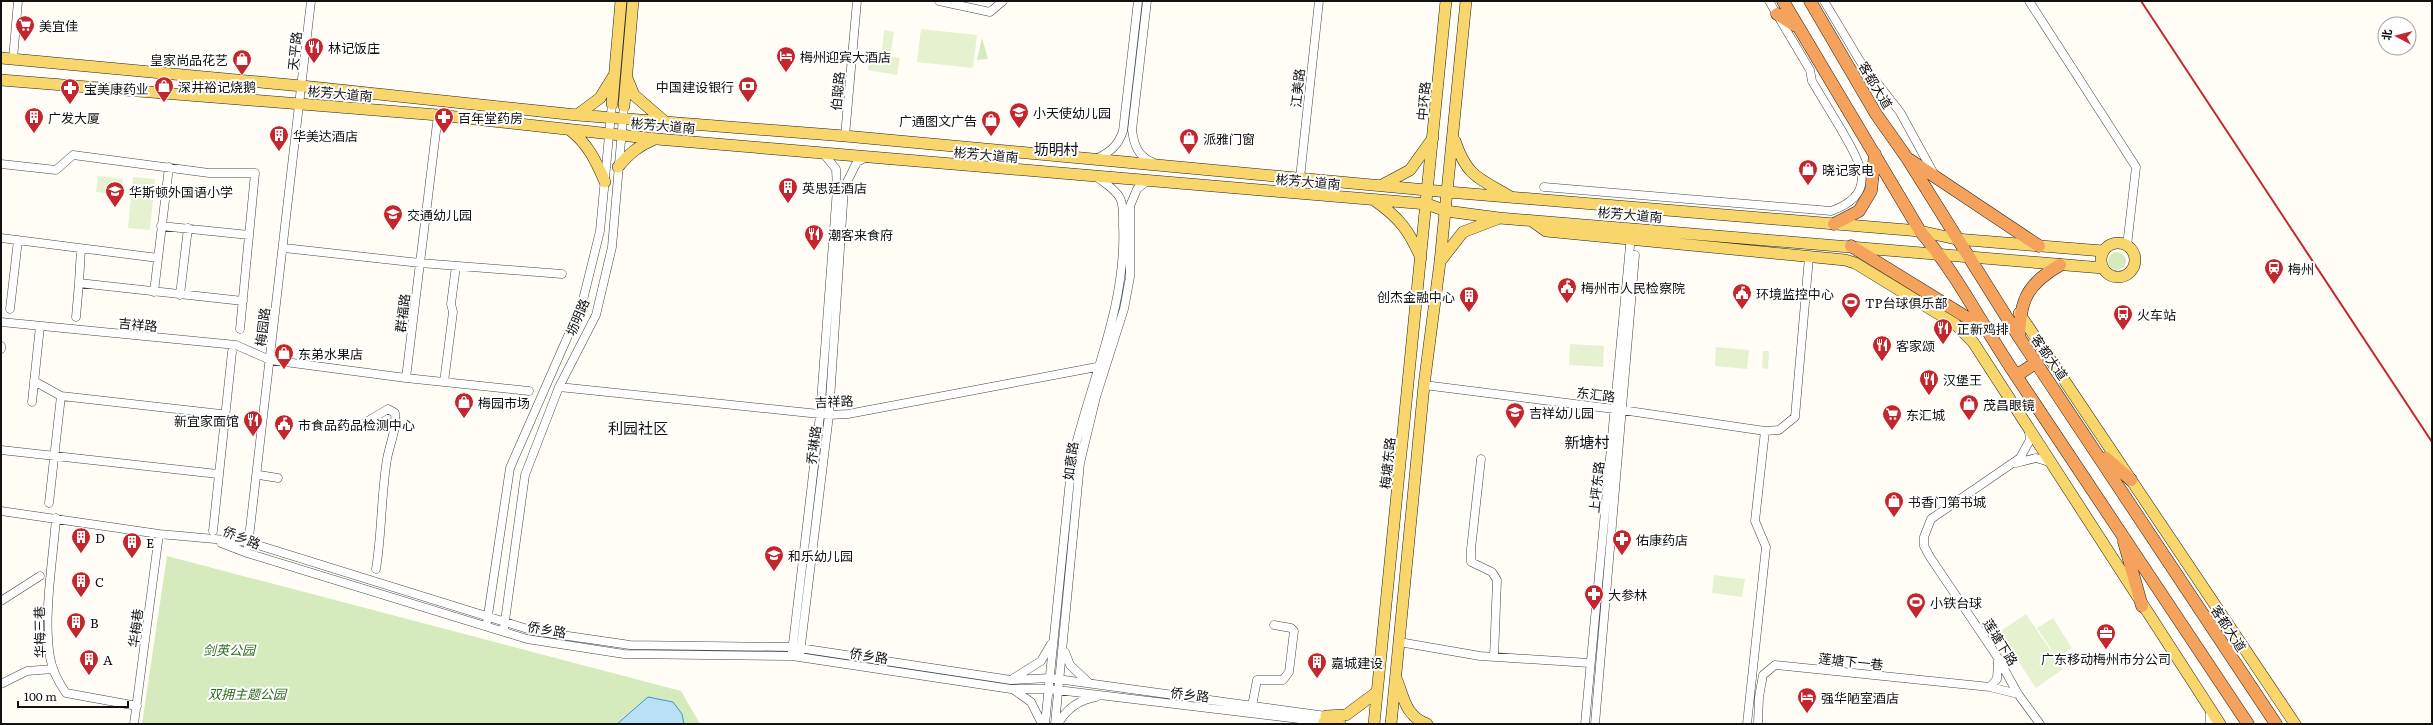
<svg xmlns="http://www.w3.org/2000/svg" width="2433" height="725" viewBox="0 0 2433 725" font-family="Literata,'Noto Sans SC',serif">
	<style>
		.green { fill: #d5ebbd }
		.pitch { fill: #e6f2cf }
		.water { fill: #b9e0f7; stroke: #3f96cf }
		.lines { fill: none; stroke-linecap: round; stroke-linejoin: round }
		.minor-casing { stroke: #444; stroke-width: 9 }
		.major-casing { stroke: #222; stroke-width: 12 }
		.highway-casing { stroke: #222; stroke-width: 13 }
		.minor { stroke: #fff; stroke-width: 8 }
		.major { stroke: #f9d66b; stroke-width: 11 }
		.highway { stroke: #f5a25d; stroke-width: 12 }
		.rail { stroke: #c4262e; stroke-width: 2 }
		.labels { text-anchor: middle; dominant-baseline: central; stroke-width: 4; stroke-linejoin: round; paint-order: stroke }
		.poi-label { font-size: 13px; fill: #111; stroke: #fff; text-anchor: start }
		.street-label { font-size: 13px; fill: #111; stroke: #fff }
		.park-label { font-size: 13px; font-style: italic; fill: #2f6b1f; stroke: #fff }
		.quarter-label { font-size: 15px; fill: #111; stroke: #fff }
	</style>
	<rect width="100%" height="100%" fill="#fffdf5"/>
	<path class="green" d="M982,38l6,21 -11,1z
		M2108 261a9 9 0 1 1 18 0a9 9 0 1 1-18 0Z
		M167,556l514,135 19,33h-558z"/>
	<path class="pitch" d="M921,29l56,6 -4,33 -56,-6z
		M884,30l10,2 -3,20 -9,-2z
		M870,54l30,4 -3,17 -29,-5z
		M98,176l25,3 -2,16 -25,-3z
		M133,177l22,2 -5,51 -22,-2z
		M1570,344l34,2 -1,21 -34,-2z
		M1716,347l33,3 -2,19 -32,-3z
		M1763,351h6l-1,18 -6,-1z
		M1714,575l31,4 -3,18 -30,-4z
		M2026,614l37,55 -27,19 -37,-56z
		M2053,618l19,30 -15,10 -20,-30z"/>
	<path class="water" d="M648,697l25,5 9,12 2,10h-67z"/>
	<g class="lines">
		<defs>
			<path id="minor" d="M939,1l51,11 13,-11
				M1147,1l-15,129c2,15 6,26 20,32
				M1824,1l36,60 40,51 34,62
				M2029,1l107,166 -9,79
				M13,59l5,-58
				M845,136l12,-135
				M1096,159c14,-7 22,-13 27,-28l15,-130
				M1,164l55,6 17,-15 136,18h46l-15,156
				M1300,178l19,-177
				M1544,187l287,24c48,-17 30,-47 11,-80 -10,-17 -20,-33 -30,-50l-2,-11 -41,-69
				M161,226l88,9
				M1,238l157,20
				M284,248l136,15 142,11
				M81,249l-2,34 164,18
				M154,292l15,-125
				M180,295l8,-67
				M10,309l8,-69
				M76,317l3,-34
				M1,322l235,23 34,15 136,18 32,-263
				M1,349v-3
				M406,378l123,13
				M34,381l27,15 -12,107
				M444,382l9,-70 -2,-8 5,-38
				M1424,385l198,25 143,21 14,-1 16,-13 14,-160
				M559,387l270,28 19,-1 254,-48
				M61,396l160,18
				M32,402l8,-76
				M361,425l27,-16 7,4c2,16 -5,30 -8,46 -6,36 -5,74 -11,110
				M2029,432l1,8 -10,18 -89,61 -7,18v9l6,11 68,101 20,36 22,30
				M1,450l217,24
				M1481,459l-10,90v13l21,10 5,8 -3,77
				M2016,463l20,-5 13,4
				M259,475l19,3
				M1,511l158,23 89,8 286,89 96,14 163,2 218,33 39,-2 276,38
				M56,518c-3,42 -13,98 -6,139 2,13 9,26 16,36l71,13
				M213,531l19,-179
				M221,543l26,10 280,86 97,15 168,2 219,33h38l275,33
				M248,546l63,-545
				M1,601l39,-25
				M487,622l23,-154 72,-164 18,-73 12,-127
				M504,628l21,-153 34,-88 37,-72 16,-68 12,-141
				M1399,642l81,14 109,7
				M792,652l28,-237 17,-226 -1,-20 -13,-16
				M1065,652l5,13 19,18
				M800,653l29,-238 15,-227 13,-26 10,-5
				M1014,678l27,-17 10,-17
				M1,684l26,-13 26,-2
				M1990,687l7,-8 1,-18
				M1014,690l17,12 11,22
				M1252,706l5,-26h26l6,-8 5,-41 -3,-3 -17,-3
				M134,724l25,-190
				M1045,724l27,-264c18,-78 55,-154 51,-235 0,-8 1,-19 -3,-27 -5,-9 -14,-14 -22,-20
				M1055,724l25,-261 16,-66 28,-88 6,-32v-71l7,-17 9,-7
				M1058,724c8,-15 21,-24 38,-27
				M1585,724l46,-489
				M1595,724l40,-469
				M1747,724l19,-177 -11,-26 10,-90
				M1758,724l1,-27 4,-22 12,-10 215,22 28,7
				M2210,724v-16"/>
			<path id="major" d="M1,58l301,28 275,29 268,21 603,56 472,39 36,8 147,12
				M627,78l7,17 30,26
				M1,80l437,35 219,24 770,65 19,7 53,7 604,50
				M612,104l9,-103
				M624,106l9,-105
				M577,115l23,-17 13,-21
				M570,130c18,14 26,31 35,52
				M1455,141c12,36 24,37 54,55
				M618,167c11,-13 20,-21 35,-27
				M1382,185l28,-15 23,-32
				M1374,200c26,18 35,31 47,58
				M1532,221l14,10 299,29 10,3 100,61 18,18 247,382
				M2101 260a17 17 0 1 1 34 0a17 17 0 1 1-34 0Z
				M1442,259l21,-27 34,-13
				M2019,313l276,411
				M1396,678c8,19 9,38 31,46
				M1326,716l20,-1 31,-23
				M1324,722l16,2
				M1374,724l72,-723
				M1391,724l33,-339 16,-123 26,-261"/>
			<path id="highway" d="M1783,1l137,230c38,44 64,98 97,146 77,116 154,231 231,347
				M1810,1l66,113 31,44 112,179 257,387
				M1777,14l19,12
				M1910,160l129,86
				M1834,224l25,-13 12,-20 4,-37
				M1851,246l133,82
				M2019,337c1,-37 8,-53 41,-72
				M2016,376l21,-14
				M2106,458l25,22
				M2124,542l18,64"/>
		</defs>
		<use href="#minor" class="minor-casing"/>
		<use href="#major" class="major-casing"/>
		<use href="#highway" class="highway-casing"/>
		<use href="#minor" class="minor"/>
		<use href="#major" class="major"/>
		<use href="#highway" class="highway"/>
		<path class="rail" d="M2141,1l291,441"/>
	</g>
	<defs>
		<symbol id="supermarket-pin" viewBox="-11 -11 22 30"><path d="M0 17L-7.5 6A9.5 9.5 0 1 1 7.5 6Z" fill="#c4262e" stroke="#fff"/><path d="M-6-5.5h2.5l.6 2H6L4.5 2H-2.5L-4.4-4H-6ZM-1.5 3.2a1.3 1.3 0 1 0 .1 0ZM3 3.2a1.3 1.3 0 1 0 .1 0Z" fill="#fff"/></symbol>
		<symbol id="restaurant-pin" viewBox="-11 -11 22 30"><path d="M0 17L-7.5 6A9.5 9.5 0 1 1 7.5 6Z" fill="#c4262e" stroke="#fff"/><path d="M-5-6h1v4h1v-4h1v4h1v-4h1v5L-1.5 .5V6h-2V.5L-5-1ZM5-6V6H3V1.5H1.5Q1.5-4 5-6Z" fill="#fff"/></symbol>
		<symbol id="hotel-pin" viewBox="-11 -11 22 30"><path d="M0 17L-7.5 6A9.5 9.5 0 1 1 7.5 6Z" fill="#c4262e" stroke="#fff"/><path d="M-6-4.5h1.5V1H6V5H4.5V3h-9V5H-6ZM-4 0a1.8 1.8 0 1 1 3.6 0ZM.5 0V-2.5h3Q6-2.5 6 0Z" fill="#fff"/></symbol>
		<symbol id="shop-pin" viewBox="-11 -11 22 30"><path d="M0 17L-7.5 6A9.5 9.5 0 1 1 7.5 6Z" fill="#c4262e" stroke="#fff"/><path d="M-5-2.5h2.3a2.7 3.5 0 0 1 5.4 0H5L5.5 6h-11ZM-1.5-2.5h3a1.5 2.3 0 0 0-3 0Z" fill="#fff"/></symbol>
		<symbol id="bank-pin" viewBox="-11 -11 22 30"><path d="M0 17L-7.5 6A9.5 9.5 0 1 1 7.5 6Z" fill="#c4262e" stroke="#fff"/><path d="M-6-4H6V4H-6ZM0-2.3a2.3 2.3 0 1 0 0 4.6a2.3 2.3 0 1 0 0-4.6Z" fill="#fff"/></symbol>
		<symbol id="pharmacy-pin" viewBox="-11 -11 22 30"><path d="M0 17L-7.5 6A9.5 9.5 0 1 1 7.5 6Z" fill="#c4262e" stroke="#fff"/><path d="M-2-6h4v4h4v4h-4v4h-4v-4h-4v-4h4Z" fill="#fff"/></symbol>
		<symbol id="school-pin" viewBox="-11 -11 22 30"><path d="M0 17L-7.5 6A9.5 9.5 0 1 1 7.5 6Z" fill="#c4262e" stroke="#fff"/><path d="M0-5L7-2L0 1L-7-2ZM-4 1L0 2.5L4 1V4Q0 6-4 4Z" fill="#fff"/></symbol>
		<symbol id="building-pin" viewBox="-11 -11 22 30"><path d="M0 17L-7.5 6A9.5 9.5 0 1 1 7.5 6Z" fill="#c4262e" stroke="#fff"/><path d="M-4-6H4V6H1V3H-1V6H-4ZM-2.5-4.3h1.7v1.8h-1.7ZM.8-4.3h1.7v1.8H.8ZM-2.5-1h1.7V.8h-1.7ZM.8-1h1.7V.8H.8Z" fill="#fff"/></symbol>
		<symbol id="station-pin" viewBox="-11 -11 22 30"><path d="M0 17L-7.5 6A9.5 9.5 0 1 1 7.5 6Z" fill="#c4262e" stroke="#fff"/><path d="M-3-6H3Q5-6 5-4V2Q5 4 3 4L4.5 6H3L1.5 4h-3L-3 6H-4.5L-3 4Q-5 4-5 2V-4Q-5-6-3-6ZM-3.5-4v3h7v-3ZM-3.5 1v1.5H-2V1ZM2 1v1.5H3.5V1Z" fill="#fff"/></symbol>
		<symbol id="civic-pin" viewBox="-11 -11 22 30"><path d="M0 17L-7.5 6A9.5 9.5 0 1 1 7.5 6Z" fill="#c4262e" stroke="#fff"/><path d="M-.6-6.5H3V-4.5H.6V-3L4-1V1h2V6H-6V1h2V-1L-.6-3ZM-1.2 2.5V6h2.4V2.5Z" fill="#fff"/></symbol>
		<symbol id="stadium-pin" viewBox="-11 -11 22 30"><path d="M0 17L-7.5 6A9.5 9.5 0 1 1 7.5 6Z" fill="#c4262e" stroke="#fff"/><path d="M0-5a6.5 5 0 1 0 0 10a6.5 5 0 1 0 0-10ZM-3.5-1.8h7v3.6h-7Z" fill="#fff"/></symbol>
		<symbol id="bus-pin" viewBox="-11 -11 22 30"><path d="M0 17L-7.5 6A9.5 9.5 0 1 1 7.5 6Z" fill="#c4262e" stroke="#fff"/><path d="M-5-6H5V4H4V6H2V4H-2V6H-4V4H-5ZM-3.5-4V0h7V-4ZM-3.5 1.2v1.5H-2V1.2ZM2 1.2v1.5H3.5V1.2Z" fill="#fff"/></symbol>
		<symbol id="office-pin" viewBox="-11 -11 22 30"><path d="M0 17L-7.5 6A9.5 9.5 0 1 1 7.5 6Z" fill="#c4262e" stroke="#fff"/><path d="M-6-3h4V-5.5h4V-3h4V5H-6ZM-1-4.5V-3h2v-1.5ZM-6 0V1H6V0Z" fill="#fff"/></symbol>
	</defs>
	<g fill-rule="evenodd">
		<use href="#supermarket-pin" x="14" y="14" width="22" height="30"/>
		<use href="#restaurant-pin" x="303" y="36" width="22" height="30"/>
		<use href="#hotel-pin" x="775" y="45" width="22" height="30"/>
		<use href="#shop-pin" x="231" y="48" width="22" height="30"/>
		<use href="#shop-pin" x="153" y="75" width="22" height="30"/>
		<use href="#bank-pin" x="737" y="75" width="22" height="30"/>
		<use href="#pharmacy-pin" x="59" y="77" width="22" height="30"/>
		<use href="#school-pin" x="1008" y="101" width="22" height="30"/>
		<use href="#building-pin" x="23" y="106" width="22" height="30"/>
		<use href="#pharmacy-pin" x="433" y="106" width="22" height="30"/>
		<use href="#shop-pin" x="980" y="109" width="22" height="30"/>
		<use href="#building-pin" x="268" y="124" width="22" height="30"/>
		<use href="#shop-pin" x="1178" y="127" width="22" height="30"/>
		<use href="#shop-pin" x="1797" y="158" width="22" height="30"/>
		<use href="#building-pin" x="777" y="176" width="22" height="30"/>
		<use href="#school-pin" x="104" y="180" width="22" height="30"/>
		<use href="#school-pin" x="382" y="203" width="22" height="30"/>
		<use href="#restaurant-pin" x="803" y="223" width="22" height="30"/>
		<use href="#station-pin" x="2263" y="257" width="22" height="30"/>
		<use href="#civic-pin" x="1556" y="276" width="22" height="30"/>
		<use href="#civic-pin" x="1731" y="282" width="22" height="30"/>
		<use href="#building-pin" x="1458" y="285" width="22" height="30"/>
		<use href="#stadium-pin" x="1840" y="291" width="22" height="30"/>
		<use href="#bus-pin" x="2112" y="303" width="22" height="30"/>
		<use href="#restaurant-pin" x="1932" y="317" width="22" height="30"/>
		<use href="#restaurant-pin" x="1871" y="334" width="22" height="30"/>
		<use href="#shop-pin" x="273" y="342" width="22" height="30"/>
		<use href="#restaurant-pin" x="1918" y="368" width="22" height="30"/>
		<use href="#shop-pin" x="453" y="391" width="22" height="30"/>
		<use href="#shop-pin" x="1958" y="393" width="22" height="30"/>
		<use href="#school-pin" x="1504" y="401" width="22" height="30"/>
		<use href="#supermarket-pin" x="1881" y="403" width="22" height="30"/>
		<use href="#restaurant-pin" x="242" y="409" width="22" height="30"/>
		<use href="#civic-pin" x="273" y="413" width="22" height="30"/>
		<use href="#shop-pin" x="1883" y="490" width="22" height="30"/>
		<use href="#building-pin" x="70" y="526" width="22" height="30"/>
		<use href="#pharmacy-pin" x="1611" y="528" width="22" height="30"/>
		<use href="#building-pin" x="121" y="531" width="22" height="30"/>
		<use href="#school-pin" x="763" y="544" width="22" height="30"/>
		<use href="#building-pin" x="70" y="570" width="22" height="30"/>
		<use href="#pharmacy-pin" x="1583" y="583" width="22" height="30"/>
		<use href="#stadium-pin" x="1905" y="591" width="22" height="30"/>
		<use href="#building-pin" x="65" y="611" width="22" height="30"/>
		<use href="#office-pin" x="2095" y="622" width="22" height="30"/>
		<use href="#building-pin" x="78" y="648" width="22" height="30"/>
		<use href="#building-pin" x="1306" y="651" width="22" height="30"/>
		<use href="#hotel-pin" x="1796" y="686" width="22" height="30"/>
	</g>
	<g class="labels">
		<g class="poi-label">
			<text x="39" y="25">美宜佳</text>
			<text x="328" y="47">林记饭庄</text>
			<text x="800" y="56">梅州迎宾大酒店</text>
			<text x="228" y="59" text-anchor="end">皇家尚品花艺</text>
			<text x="178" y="86">深井裕记烧鹅</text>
			<text x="734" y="86" text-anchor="end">中国建设银行</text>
			<text x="84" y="88">宝美康药业</text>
			<text x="1033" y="112">小天使幼儿园</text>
			<text x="48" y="117">广发大厦</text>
			<text x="458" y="117">百年堂药房</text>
			<text x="977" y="120" text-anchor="end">广通图文广告</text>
			<text x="293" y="135">华美达酒店</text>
			<text x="1203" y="138">派雅门窗</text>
			<text x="1822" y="169">晓记家电</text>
			<text x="802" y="187">英思廷酒店</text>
			<text x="129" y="191">华斯顿外国语小学</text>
			<text x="407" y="214">交通幼儿园</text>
			<text x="828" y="234">潮客来食府</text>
			<text x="2288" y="268">梅州</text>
			<text x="1581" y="287">梅州市人民检察院</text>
			<text x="1756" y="293">环境监控中心</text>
			<text x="1455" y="296" text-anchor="end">创杰金融中心</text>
			<text x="1865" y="302">TP台球俱乐部</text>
			<text x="2137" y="314">火车站</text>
			<text x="1957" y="328">正新鸡排</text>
			<text x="1896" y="345">客家颂</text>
			<text x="298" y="353">东弟水果店</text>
			<text x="1943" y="379">汉堡王</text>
			<text x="478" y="402">梅园市场</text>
			<text x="1983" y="404">茂昌眼镜</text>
			<text x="1529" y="412">吉祥幼儿园</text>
			<text x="1906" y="414">东汇城</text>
			<text x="239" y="420" text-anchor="end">新宜家面馆</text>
			<text x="298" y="424">市食品药品检测中心</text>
			<text x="1908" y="501">书香门第书城</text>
			<text x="95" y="537">D</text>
			<text x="1636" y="539">佑康药店</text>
			<text x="146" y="542">E</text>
			<text x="788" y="555">和乐幼儿园</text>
			<text x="95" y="581">C</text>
			<text x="1608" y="594">大参林</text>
			<text x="1930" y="602">小铁台球</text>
			<text x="90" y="622">B</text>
			<text x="2106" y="658" text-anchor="middle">广东移动梅州市分公司</text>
			<text x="103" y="659">A</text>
			<text x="1331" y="662">嘉城建设</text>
			<text x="1821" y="697">强华陋室酒店</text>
		</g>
		<g class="street-label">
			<text transform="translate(294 51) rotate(-84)">天平路</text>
			<text transform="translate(1876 85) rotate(59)">客都大道</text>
			<text transform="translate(1297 88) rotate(-84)">江美路</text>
			<text transform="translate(837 91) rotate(-85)">伯聪路</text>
			<text transform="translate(340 93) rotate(5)">彬芳大道南</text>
			<text transform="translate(1423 101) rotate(-85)">中环路</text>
			<text transform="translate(663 125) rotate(5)">彬芳大道南</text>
			<text transform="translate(986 154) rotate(5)">彬芳大道南</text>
			<text transform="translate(1308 181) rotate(5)">彬芳大道南</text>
			<text transform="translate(1630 214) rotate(5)">彬芳大道南</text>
			<text transform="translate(402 313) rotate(-83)">群福路</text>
			<text transform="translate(577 317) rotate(-67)">坜明路</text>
			<text transform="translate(138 324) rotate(5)">吉祥路</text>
			<text transform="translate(262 327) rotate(-83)">梅园路</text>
			<text transform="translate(2050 357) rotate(55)">客都大道</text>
			<text transform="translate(1596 394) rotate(7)">东汇路</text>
			<text transform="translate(834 401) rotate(-3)">吉祥路</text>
			<text transform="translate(813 445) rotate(-83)">乔琳路</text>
			<text transform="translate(1070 461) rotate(-82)">如意路</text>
			<text transform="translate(1387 463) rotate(-84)">梅塘东路</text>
			<text transform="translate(1596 487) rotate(-84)">上坪东路</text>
			<text transform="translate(242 537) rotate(22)">侨乡路</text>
			<text transform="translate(135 628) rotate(-83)">华梅巷</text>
			<text transform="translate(2229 628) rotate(57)">客都大道</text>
			<text transform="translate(547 629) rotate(10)">侨乡路</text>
			<text transform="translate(39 632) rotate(-91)">华梅三巷</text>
			<text transform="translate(2001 642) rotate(58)">莲塘下路</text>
			<text transform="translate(869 655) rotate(9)">侨乡路</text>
			<text transform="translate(1851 661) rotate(6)">莲塘下一巷</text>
			<text transform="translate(1190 694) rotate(7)">侨乡路</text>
		</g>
		<g class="park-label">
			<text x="229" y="649">剑英公园</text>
			<text x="247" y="693">双拥主题公园</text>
		</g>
		<g class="quarter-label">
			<text x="1056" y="148">坜明村</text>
			<text x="638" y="427">利园社区</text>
			<text x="1587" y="441">新塘村</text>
		</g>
	</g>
	<rect width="2433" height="725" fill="none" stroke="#111111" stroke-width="4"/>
	<g transform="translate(2397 36) rotate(277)"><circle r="19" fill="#ffffff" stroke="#a0a0a0"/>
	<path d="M0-3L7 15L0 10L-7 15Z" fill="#c4262e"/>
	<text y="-6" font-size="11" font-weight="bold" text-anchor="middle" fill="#111111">北</text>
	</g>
	<path d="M18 701v6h110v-6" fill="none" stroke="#111111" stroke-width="2"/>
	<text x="24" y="701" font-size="12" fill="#111111" stroke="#ffffff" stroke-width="3" paint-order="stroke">100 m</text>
</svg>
